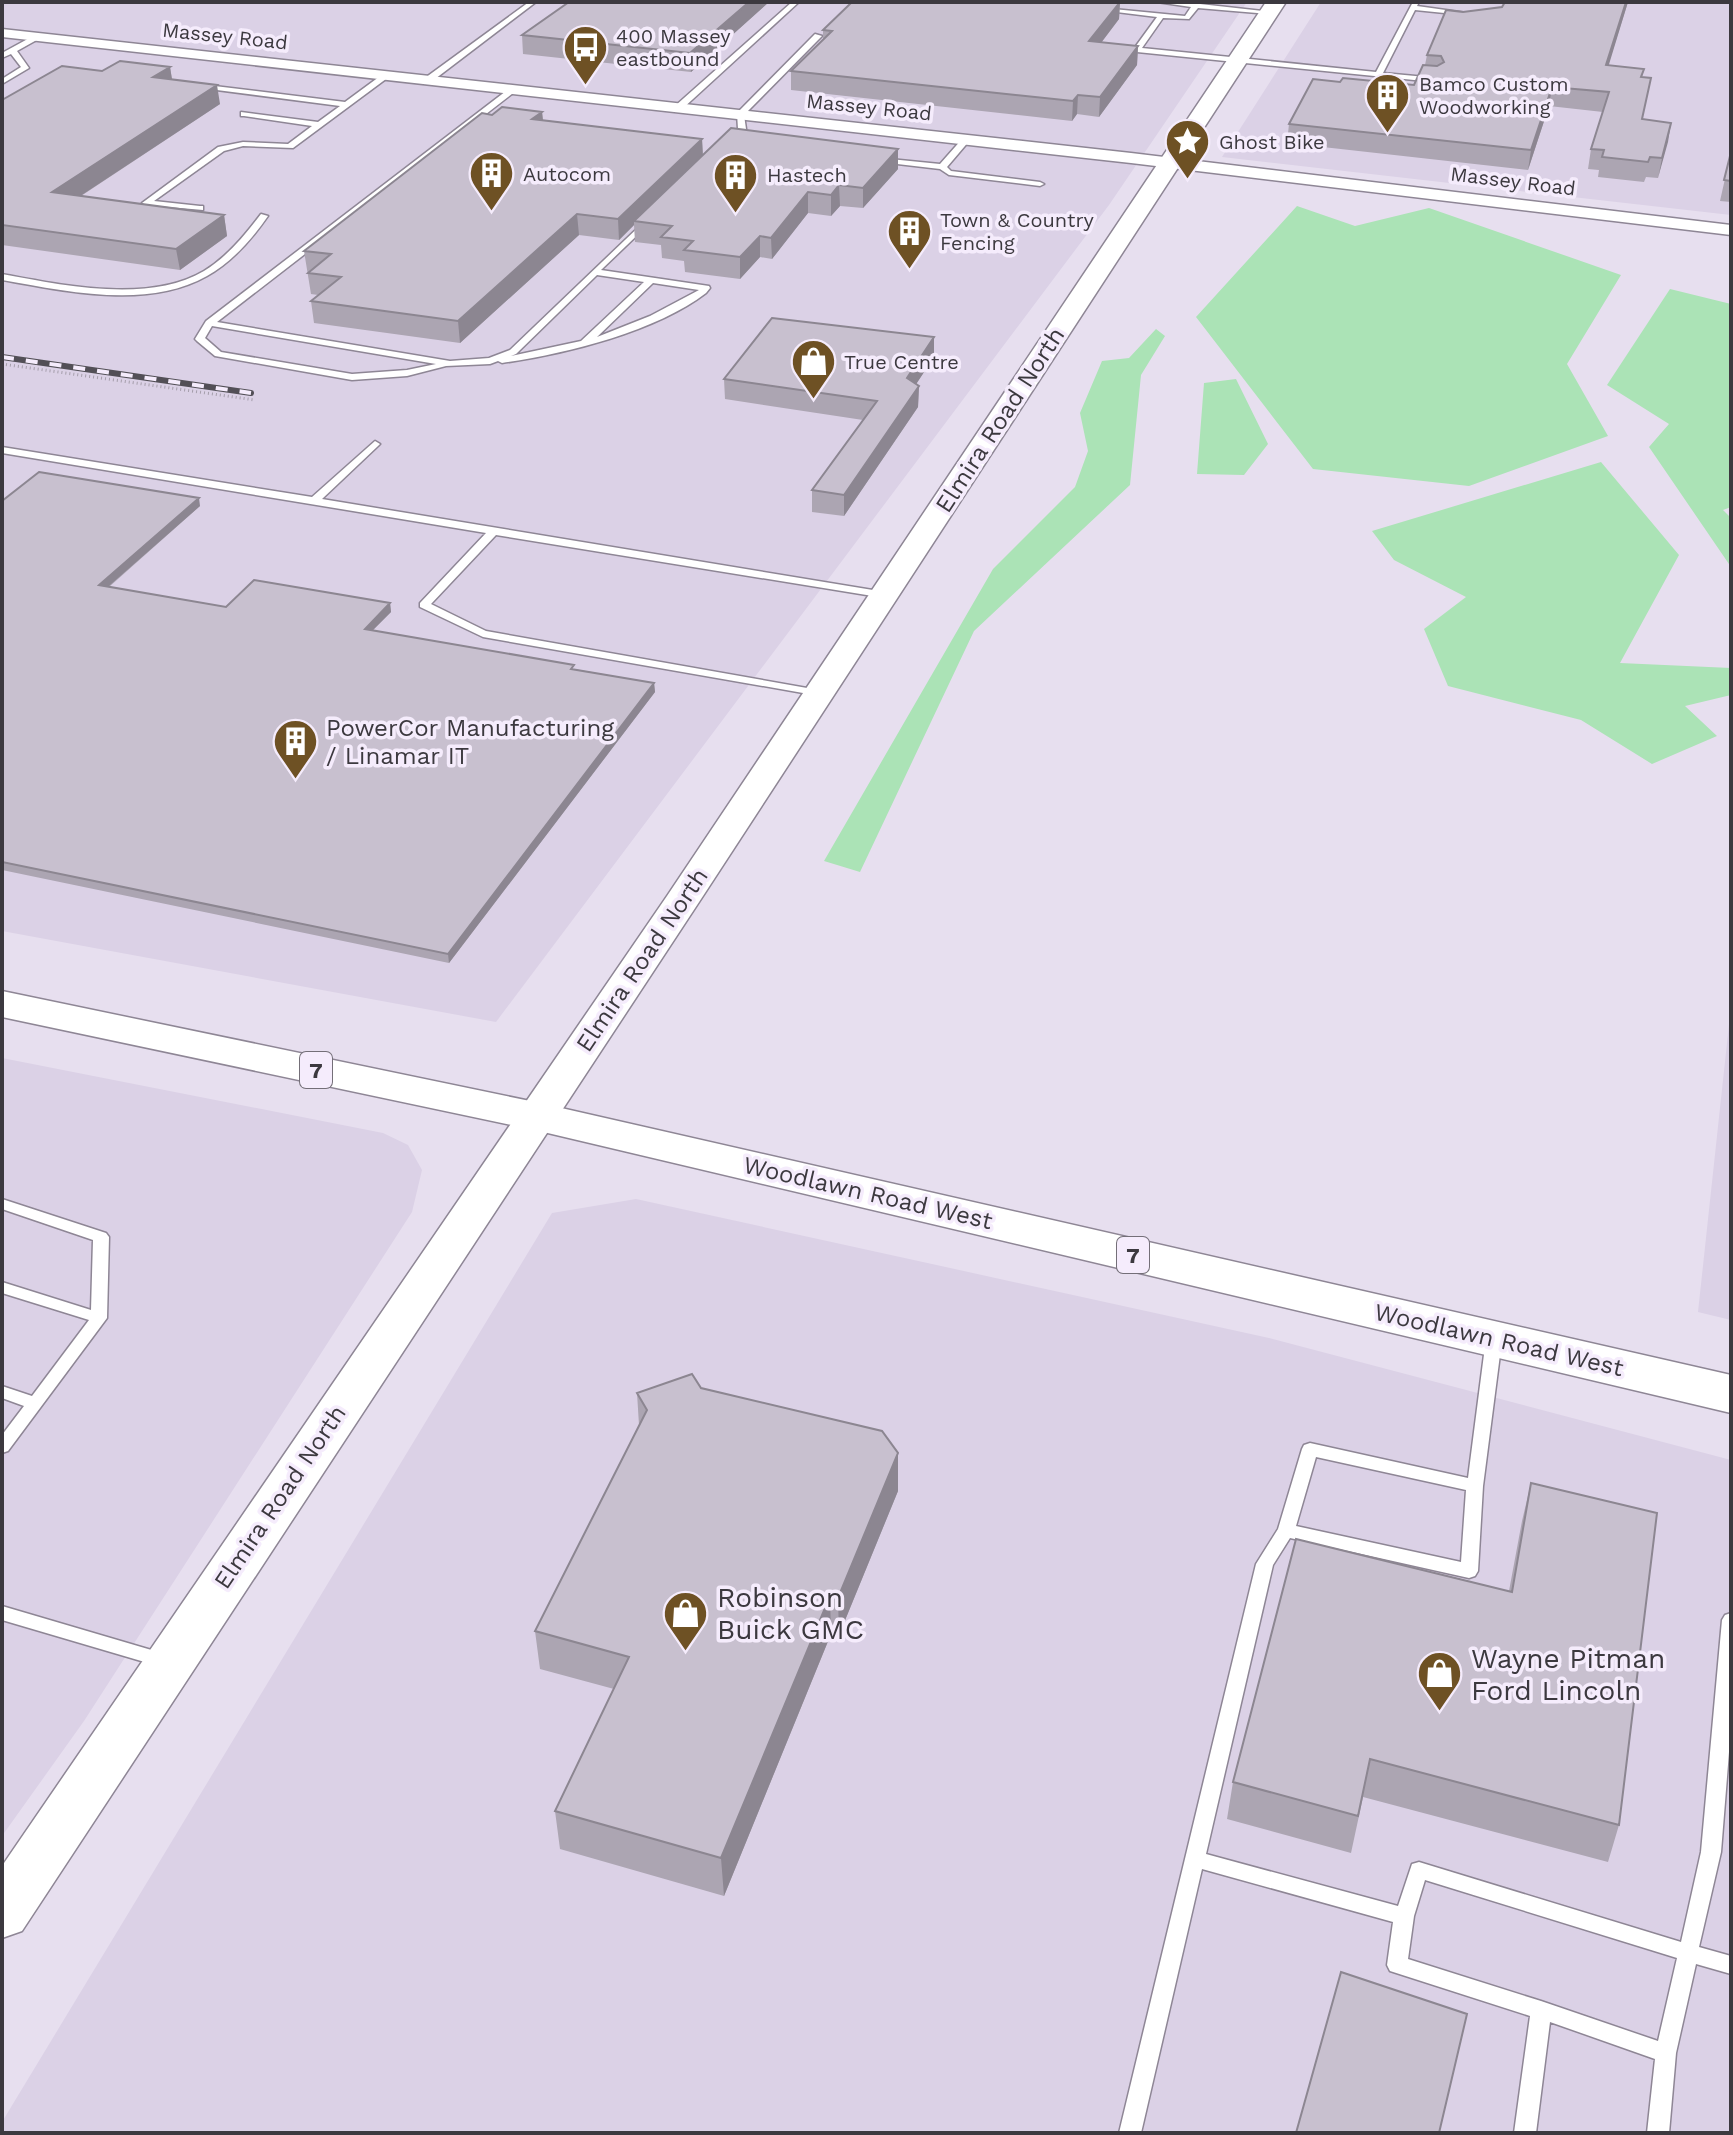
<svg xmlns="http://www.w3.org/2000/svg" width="1733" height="2135" viewBox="0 0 1733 2135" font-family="'Work Sans',sans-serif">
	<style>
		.built { fill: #dbd1e6 }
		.green { fill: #abe3b6 }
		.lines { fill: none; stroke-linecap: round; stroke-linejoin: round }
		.lane-casing { stroke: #8e8695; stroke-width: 3 }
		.street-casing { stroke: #8e8695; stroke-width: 3 }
		.secondary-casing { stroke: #8e8695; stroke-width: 3 }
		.primary-casing { stroke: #8e8695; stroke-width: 3 }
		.path { stroke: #a59eab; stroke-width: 3; stroke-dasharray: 1 3; stroke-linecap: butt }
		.lane { fill: #fff; fill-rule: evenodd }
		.street { fill: #fff; fill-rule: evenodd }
		.secondary { fill: #fff; fill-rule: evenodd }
		.primary { fill: #fff; fill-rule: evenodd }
		.rail-casing { stroke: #524f56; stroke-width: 6 }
		.rail { stroke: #f5ecfc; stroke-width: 4; stroke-dasharray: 12; stroke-linecap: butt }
		.wall { fill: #aca5b2 }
		.shaded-wall { fill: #8c8691 }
		.building { fill: #c8c0cf; stroke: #8c8691; stroke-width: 2 }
		.labels { text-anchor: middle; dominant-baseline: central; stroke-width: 7; stroke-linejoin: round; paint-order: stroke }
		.far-street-label { font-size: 20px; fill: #3c393f; stroke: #f5ecfc }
		.far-poi-label { font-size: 20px; fill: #3c393f; stroke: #f5ecfc; text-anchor: start }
		.shield { fill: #f5ecfc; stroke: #746f78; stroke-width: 2 }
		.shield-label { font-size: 22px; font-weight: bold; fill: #3c393f }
		.street-label { font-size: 24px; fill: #3c393f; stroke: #f5ecfc }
		.poi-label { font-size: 24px; fill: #3c393f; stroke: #f5ecfc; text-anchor: start }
		.near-poi-label { font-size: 28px; fill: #3c393f; stroke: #f5ecfc; text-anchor: start }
	</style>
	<rect width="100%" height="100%" fill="#e7dfef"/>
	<path class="built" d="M2,2h1245l-138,203 -613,817 -494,-91z
		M1321,2h410v213l-509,-58z
		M1731,1006v314l-33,-8z
		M2,1058l381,75 25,12 14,25 -10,42 -328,509 -82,115z
		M636,1199l633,139 462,122v673h-1729v-11l550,-909z"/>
	<path class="green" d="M1297,206l58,20 74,-18 192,67 -54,89 41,72 -139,50 -156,-17 -117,-152z
		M1670,289l61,15v203l-8,3 8,8v49l-82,-120 20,-23 -62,-39z
		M1156,329l9,7 -24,39 -11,110 -156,146 -114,241 -36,-11 169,-292 82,-82 13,-36 -8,-38 22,-52 27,-3z
		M1236,379l32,65 -24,31 -47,-1 7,-91z
		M1601,462l78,93 -59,108 111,5v27l-46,11 32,30 -65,28 -71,-44 -133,-34 -24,-57 42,-32 -72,-37 -22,-29z"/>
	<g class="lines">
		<defs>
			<path id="lane" d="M529,2h7l-105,80h-6v-4z
				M792,2h7l-118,108h-6v-4z
				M1157,2h44l-1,2 72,8 -3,2 -71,-6 -9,11 -26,-1 -21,30 234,24 37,-70h6l-2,4 50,7 -3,2 -49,-5 -32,63 54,5 1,2 -4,2 -297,-30 -4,-2 24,-33 -57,-7 3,-2 82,8 6,-9z
				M815,34l7,2 -78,79 2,14 -14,15h-6v-4l12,-11 -1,-16z
				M35,35l7,2 -25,14 12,17 -27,16v-5l19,-12 -10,-13 -9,4v-5z
				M383,74l7,2 -97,72 -50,-2 -19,5 -70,50 46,5h3v4l-57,-5 -4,-2 76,-56 25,-5 45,2 24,-18 -68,-10h-3v-4l77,10 22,-16 -139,-18h-3v-4l147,18z
				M510,88l7,2 -300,232 233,39 39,-3 21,-8 138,-132 4,2 -1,2 -50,48 108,16 1,2 -4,5c-51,39 -141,61 -204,70l-4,-2 -8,3 -44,2 -39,10 -55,4 -137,-24 -18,-15 -2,-2 11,-18zM597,275l47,7 -63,59 -70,15 5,-2zM653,283l46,7 -49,26 -53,21zM212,326l224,38 -29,6 -55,4 -131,-22 -16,-14z
				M963,138l7,2 -23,27 4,4 89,11 4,2 -4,2 -91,-11 -9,-6 -60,-7 -4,-2 4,-2 60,6z
				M261,214l7,2c-16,23 -36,46 -61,60 -60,34 -141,15 -205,4v-6c60,11 146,30 202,-3 23,-14 41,-36 57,-57z
				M375,441l5,3 -2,2 -56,53 563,93 5,3 -5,3 -389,-63 -65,69 55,27 338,60v4l-4,1 -337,-59 -63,-30v-4l66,-70 -484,-80v-6l310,50z
				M2,1199l104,34 3,4 -2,81 -99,133 -6,2v-18l22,-29 -22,-8v-12l30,10 57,-76 -87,-27v-11l89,28 2,-70 -91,-31z
				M1494,1333l6,2 2,4 -19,147 -5,85 -3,5 -6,2 -179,-40 -17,27 -67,289 192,52 14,-42 7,-2 262,80 20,-90 21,-232 3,-5 6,-2v114l-10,125 -22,95 32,9v18l-35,-10 -20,89 -7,80h-22l8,-74 -105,-37 -14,111h-22l16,-117 -140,-45 -3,-6 6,-43 -191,-53 -61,264h-22l137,-569 22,-35 24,-80 2,-4 6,-2 158,35 18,-139 2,-4zM1316,1457l150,33 -5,72 -165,-36zM1425,1880l252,78 -19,83 -117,-40 -133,-42 6,-43z
				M2,1606l163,48 6,2 3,5 -3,5 -6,2 -163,-48z"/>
			<path id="street" d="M2,29l1129,124 600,72v10l-600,-72 -1129,-126z"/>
			<path id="secondary" d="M1266,2h20l-583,894 -681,1035 -20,7v-72l665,-970z"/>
			<path id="primary" d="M2,991l533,111 1196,273v38l-1196,-283 -533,-113z"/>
		</defs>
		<use href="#lane" class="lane-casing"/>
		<use href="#street" class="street-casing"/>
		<use href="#secondary" class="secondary-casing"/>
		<use href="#primary" class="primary-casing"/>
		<path class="path" d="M2,364l253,36"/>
		<use href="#lane" class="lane"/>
		<use href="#street" class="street"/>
		<use href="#secondary" class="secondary"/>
		<use href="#primary" class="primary"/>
		<defs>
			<path id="rail" d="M2,357l249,36"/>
		</defs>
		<use href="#rail" class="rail-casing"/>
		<use href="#rail" class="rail"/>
	</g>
	<path class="wall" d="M569,2h200l-78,70 -168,-18 -1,-19z
		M1120,2l-1,17 -18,24 37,3 -1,19 -38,52 -22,-3 -5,7 -281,-31v-19l32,-31v-10z
		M1628,2l-20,63 36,4 -2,8 1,43 28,3 -13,55 -12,-1 -2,5 -46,-5 1,-7 -11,-1 3,-20 12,-37 -54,-6 -21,64 -241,-27 2,-19 51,-42 74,3 11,-20 2,-10 36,-43z
		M170,67l2,12 48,25 -139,92 143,19 3,21 -47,34 -178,-25v-145l100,-29z
		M542,112l1,8 159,19 1,17 195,13 -35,39 -23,-2 -9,10 -23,-3 -36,46 -12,-2 -20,22 -55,-7 -1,-11 -22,-3 -1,-13 -26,-3 -1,-17 -15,15 -40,-5 -119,108 -146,-20 -3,-22 7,-6 -7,-1 -7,-43 188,-136z
		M1731,152v50l-11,-1z
		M934,337v20l-18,27 3,2 -1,21 -74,109 -32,-4v-22l51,-70 -138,-21 -1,-20z
		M2,501l198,5 -91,81 117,20 164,-4 1,9 -18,18 201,39 80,14 1,9 -206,271 -447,-93z
		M701,1388l197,65v38l-59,144 -8,-1 -107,262 -164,-47 -5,-38 59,-122 -74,-20 -5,-38 104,-206 -2,-32z
		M1531,1483l88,342 -11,37 -245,-65 -12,56 -124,-34 6,-37 276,-191 13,-70z"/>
	<path class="shaded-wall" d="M749,2h20l-78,70 -1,-19z
		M1120,2l-1,17 -31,41 1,-19z
		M1626,2h2l-25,82 3,-19z
		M1138,46l-1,19 -38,52 1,-20z
		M170,67l3,19 -20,-9z
		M217,85l3,19 -164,108 -4,-20z
		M1552,87l-3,19 -21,64 3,-20z
		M1078,95l-1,19 -5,7 1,-20z
		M542,112l2,19 -12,-12z
		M1671,123l-3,19 -10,36 4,-20z
		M702,139l1,20 -69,62v4l-15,15 -1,-21z
		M898,149v20l-35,39v-20z
		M839,185l1,21 -9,10v-21z
		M808,192v21l-36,46 -1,-21z
		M577,214l2,21 -119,108 -2,-22z
		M224,215l3,21 -47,34 -4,-21z
		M760,236v21l-20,22v-22z
		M934,337v20l-27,41v-20z
		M919,386l-1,21 -74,109v-21z
		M199,498l1,8 -99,87 -2,-8z
		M390,603l1,9 -25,25 -1,-8z
		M654,683l1,9 -206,271 -1,-9z
		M898,1453v38l-59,144 -1,-37z
		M830,1596l1,38 -107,262 -3,-38z"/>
	<path class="building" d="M569,2h180l-59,51 -168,-18z
		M852,2h268l-31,39 49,5 -38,51 -22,-2 -5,6 -282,-30 41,-40 -9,-1z
		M1505,2h121l-20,63 38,4 -3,8 10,1 -9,41 29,4 -9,35 -12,-1 -2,5 -46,-5 2,-7 -13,-1 18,-57 -57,-5 -21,63 -242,-26 24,-45 27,3 3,-4 71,7 9,-20 14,1 7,-4 -3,-6 -14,-1 19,-45 17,2 39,-5z
		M120,61l50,6 -17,10 64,8 -165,107 172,23 -48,34 -174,-24v-125l60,-34 40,5z
		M502,107l40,5 -10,7 170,20 -84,80 -41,-5 -119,107 -147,-20 30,-24 -33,-4 23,-19 -27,-3 178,-138 10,2z
		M731,128l167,21 -35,39 -24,-3 -8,10 -23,-3 -37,46 -11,-2 -20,21 -56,-7 9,-9 -32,-4 11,-11 -38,-5z
		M1731,152v29l-7,-1z
		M772,318l162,19 -27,41 12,8 -75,109 -32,-5 65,-89 -153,-22z
		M39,472l160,26 -100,87 127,22 28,-27 136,23 -25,26 209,36 -3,4 83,14 -206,271 -446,-92v-361z
		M692,1374l9,14 181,43 16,22 -60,145 -8,-2 -109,262 -166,-47 74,-154 -94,-26 112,-221 -10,-17z
		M1531,1483l126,30 -38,312 -249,-66 -12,57 -125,-34 63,-243 216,53z
		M1341,1972l126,42 -28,119h-143z"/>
	<defs>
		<symbol id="bus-pin" viewBox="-11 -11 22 30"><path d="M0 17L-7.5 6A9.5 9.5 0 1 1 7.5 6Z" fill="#6e5124" stroke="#f5ecfc"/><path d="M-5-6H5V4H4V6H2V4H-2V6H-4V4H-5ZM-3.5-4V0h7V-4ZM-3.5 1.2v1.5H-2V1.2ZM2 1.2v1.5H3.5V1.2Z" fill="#fff"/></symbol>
		<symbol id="building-pin" viewBox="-11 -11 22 30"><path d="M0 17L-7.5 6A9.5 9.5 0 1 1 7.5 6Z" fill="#6e5124" stroke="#f5ecfc"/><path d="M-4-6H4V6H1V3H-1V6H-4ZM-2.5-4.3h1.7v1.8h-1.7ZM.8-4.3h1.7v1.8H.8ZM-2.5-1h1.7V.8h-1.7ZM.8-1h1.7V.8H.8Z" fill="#fff"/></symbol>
		<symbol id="sight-pin" viewBox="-11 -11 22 30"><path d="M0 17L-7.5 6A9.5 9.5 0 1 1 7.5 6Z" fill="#6e5124" stroke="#f5ecfc"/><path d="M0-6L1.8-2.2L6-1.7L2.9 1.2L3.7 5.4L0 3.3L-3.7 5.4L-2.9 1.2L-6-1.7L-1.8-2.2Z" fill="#fff"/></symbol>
		<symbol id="shop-pin" viewBox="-11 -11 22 30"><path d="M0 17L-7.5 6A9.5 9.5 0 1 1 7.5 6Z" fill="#6e5124" stroke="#f5ecfc"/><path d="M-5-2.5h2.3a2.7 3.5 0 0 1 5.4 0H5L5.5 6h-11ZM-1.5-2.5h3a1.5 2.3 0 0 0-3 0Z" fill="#fff"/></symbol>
	</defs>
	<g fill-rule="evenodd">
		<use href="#bus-pin" x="560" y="22" width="51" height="69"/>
		<use href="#building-pin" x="1362" y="70" width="51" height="69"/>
		<use href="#sight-pin" x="1162" y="116" width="51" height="69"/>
		<use href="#building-pin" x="466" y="148" width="51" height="69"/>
		<use href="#building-pin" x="710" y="150" width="51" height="69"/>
		<use href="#building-pin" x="884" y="206" width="51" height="69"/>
		<use href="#shop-pin" x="788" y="336" width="51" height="69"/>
		<use href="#building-pin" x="270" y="716" width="51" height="69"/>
		<use href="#shop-pin" x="660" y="1588" width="51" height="69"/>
		<use href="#shop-pin" x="1414" y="1648" width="51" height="69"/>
	</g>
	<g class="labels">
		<g class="far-street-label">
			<text transform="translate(225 36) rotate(6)">Massey Road</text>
			<text transform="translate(869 107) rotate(6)">Massey Road</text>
			<text transform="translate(1513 181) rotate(7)">Massey Road</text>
		</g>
		<g class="far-poi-label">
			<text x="616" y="36">400 Massey<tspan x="616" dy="23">eastbound</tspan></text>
			<text x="1419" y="84">Bamco Custom<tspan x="1419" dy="23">Woodworking</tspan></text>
			<text x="1219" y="142">Ghost Bike</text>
			<text x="523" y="174">Autocom</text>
			<text x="767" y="175">Hastech</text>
			<text x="940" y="220">Town &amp; Country<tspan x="940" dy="23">Fencing</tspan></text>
			<text x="844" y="362">True Centre</text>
		</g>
		<g class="shield">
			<rect x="300" y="1052" width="32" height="36" rx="6"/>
			<rect x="1117" y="1237" width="32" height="36" rx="6"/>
		</g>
		<g class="shield-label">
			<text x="316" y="1070">7</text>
			<text x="1133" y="1255">7</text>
		</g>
		<g class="street-label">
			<text transform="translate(1000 420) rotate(-57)">Elmira Road North</text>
			<text transform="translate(642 960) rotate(-56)">Elmira Road North</text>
			<text transform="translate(868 1193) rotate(13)">Woodlawn Road West</text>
			<text transform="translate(1499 1340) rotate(13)">Woodlawn Road West</text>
			<text transform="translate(280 1497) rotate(-56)">Elmira Road North</text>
		</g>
		<g class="poi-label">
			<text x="326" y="728">PowerCor Manufacturing<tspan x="326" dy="28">/ Linamar IT</tspan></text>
		</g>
		<g class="near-poi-label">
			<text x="717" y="1597">Robinson<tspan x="717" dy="32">Buick GMC</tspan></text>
			<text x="1471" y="1658">Wayne Pitman<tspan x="1471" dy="32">Ford Lincoln</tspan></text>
		</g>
	</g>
	<rect width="1733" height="2135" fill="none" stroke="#3c393f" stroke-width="8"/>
</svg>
